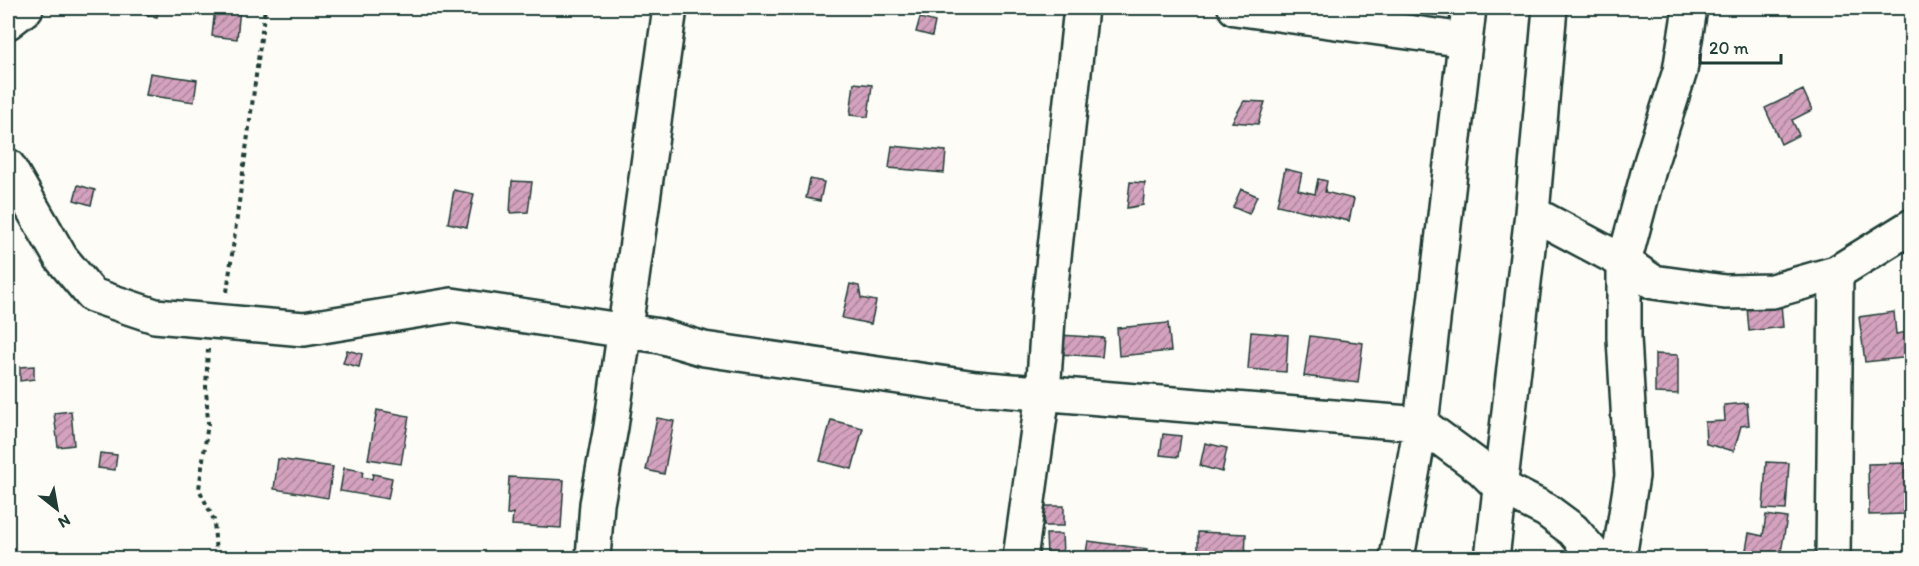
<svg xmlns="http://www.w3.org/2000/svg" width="1919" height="566" viewBox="0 0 1919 566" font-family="Itim,sans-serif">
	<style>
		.building { fill: url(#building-hatch); stroke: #1f3d34; stroke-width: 1.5 }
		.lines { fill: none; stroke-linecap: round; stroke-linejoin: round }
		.minor-casing { stroke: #1f3d34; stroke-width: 38 }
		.path { stroke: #1f3d34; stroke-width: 4; stroke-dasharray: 4.5 4.5; stroke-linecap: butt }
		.minor { stroke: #fdfcf7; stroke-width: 33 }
	</style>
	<defs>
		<pattern id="building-hatch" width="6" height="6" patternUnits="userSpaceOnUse" patternTransform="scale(1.5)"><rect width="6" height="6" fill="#d4a2be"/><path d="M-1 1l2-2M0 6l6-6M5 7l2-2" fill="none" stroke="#ab859b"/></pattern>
	</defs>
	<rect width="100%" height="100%" fill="#fdfcf7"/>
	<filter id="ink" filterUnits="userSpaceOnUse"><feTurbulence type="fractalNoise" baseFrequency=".0167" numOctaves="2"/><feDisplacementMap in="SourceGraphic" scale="12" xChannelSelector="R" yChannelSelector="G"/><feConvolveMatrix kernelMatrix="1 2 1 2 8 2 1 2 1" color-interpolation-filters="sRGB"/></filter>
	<g filter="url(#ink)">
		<path class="building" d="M114,8h45l-2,9z
			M215,8h25l-3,31 -25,-3z
			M920,18l15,4 -3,14 -16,-4z
			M150,73l47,7 -3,22 -48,-7z
			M854,83l18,2 -4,32 -18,-2z
			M1803,90l9,20 -20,10 7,15 -18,9 -16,-36z
			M1244,101l21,1 -7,22 -26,-2z
			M892,146l54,5 -2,22 -55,-5z
			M1285,169l17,4 -4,17 17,4 3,-15 9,2 -2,11 29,7 -5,22 -72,-16z
			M810,179l14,3 -4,19 -14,-3z
			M512,181l20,1 -4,30 -18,1z
			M1130,182l15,1 -2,22 -16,3z
			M78,185l17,5 -4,15 -17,-5z
			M1241,189l16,7 -8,18 -16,-7z
			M454,190l20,4 -7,33 -19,-4z
			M850,284l9,2 2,12 15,3 -5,23 -29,-6z
			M1781,304l2,23 -34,4 -2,-24z
			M1894,312l2,22 12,-2 3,25 -46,5 -6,-45z
			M1168,323l3,28 -52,5 -2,-28z
			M1251,332l37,3 -2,37 -38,-3z
			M1060,335l44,3 -2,19 -43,-3z
			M1310,336l53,7 -5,40 -54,-7z
			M347,350l15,4 -3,13 -16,-4z
			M1655,354l23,1v39l-23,-1z
			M34,366v13l-14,2v-14z
			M1747,403l2,22 -8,1 -7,25 -28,-7 -1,-22 20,-1 -1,-16z
			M377,410l32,6 -8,48 -33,-5z
			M71,411l3,34 -16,2 -4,-34z
			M657,418l17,3 -10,53 -18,-4z
			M831,420l32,8 -11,41 -32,-8z
			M1906,424h6v16h-6z
			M1163,434l18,2 -3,21 -18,-2z
			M1205,443l22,5 -5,24 -22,-6z
			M100,453l17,2 -2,15 -17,-2z
			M278,459l55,8 -5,31 -54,-9z
			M1766,462l23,1 -3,47 -23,-1z
			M1906,463l1,51 -38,1 -1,-51z
			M344,468l19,3 -1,6 10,2 1,-5 19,4 -4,21 -48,-8z
			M509,477l55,3 -3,48 -49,-3 1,-12 -6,2z
			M1044,506h20v20h-20z
			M1766,515l21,3 -7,40 -35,-3 4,-22 14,3z
			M1198,532l48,2 -1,24h-47z
			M1046,534h16l1,20 -16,1z
			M1088,541l59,8 -2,9h-60z"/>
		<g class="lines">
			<defs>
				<path id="minor" d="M1235,8l230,32
					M8,22l18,-14
					M8,166l53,92 31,37 63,21 149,13 148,-24 208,31 44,13 272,39 445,36 61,45 17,17 47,24 27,20 24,28
					M1532,213l92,49 29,20 72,10 47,-1 64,-18 76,-47
					M593,558l4,-54 14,-77 59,-419
					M1020,558l23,-164 6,-91 32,-295
					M1397,558l24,-134 48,-416
					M1492,558l40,-345 18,-205
					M1619,558l13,-82 -8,-138v-76l27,-100 29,-91 10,-63
					M1833,558l3,-285"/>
			</defs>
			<use href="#minor" class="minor-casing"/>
			<path class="path" d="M227,292l38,-284
				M208,349l-2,38 2,36 -9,66 15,31 2,38"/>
			<use href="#minor" class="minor"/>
		</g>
	</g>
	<rect width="1919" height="566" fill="none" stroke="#fdfcf7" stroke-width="30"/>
	<rect x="15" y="15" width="1889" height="536" fill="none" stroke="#1f3d34" stroke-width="2" filter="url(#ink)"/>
	<g transform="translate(57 509) rotate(149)" stroke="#fdfcf7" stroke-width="4.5" paint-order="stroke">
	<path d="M0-4.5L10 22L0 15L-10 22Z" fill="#1f3d34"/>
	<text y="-9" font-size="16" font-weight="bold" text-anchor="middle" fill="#1f3d34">N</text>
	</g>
	<path d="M1700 54v9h81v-9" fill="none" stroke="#1f3d34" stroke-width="3"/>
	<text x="1709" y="54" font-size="18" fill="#1f3d34" stroke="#fdfcf7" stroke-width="4.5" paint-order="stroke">20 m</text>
</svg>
